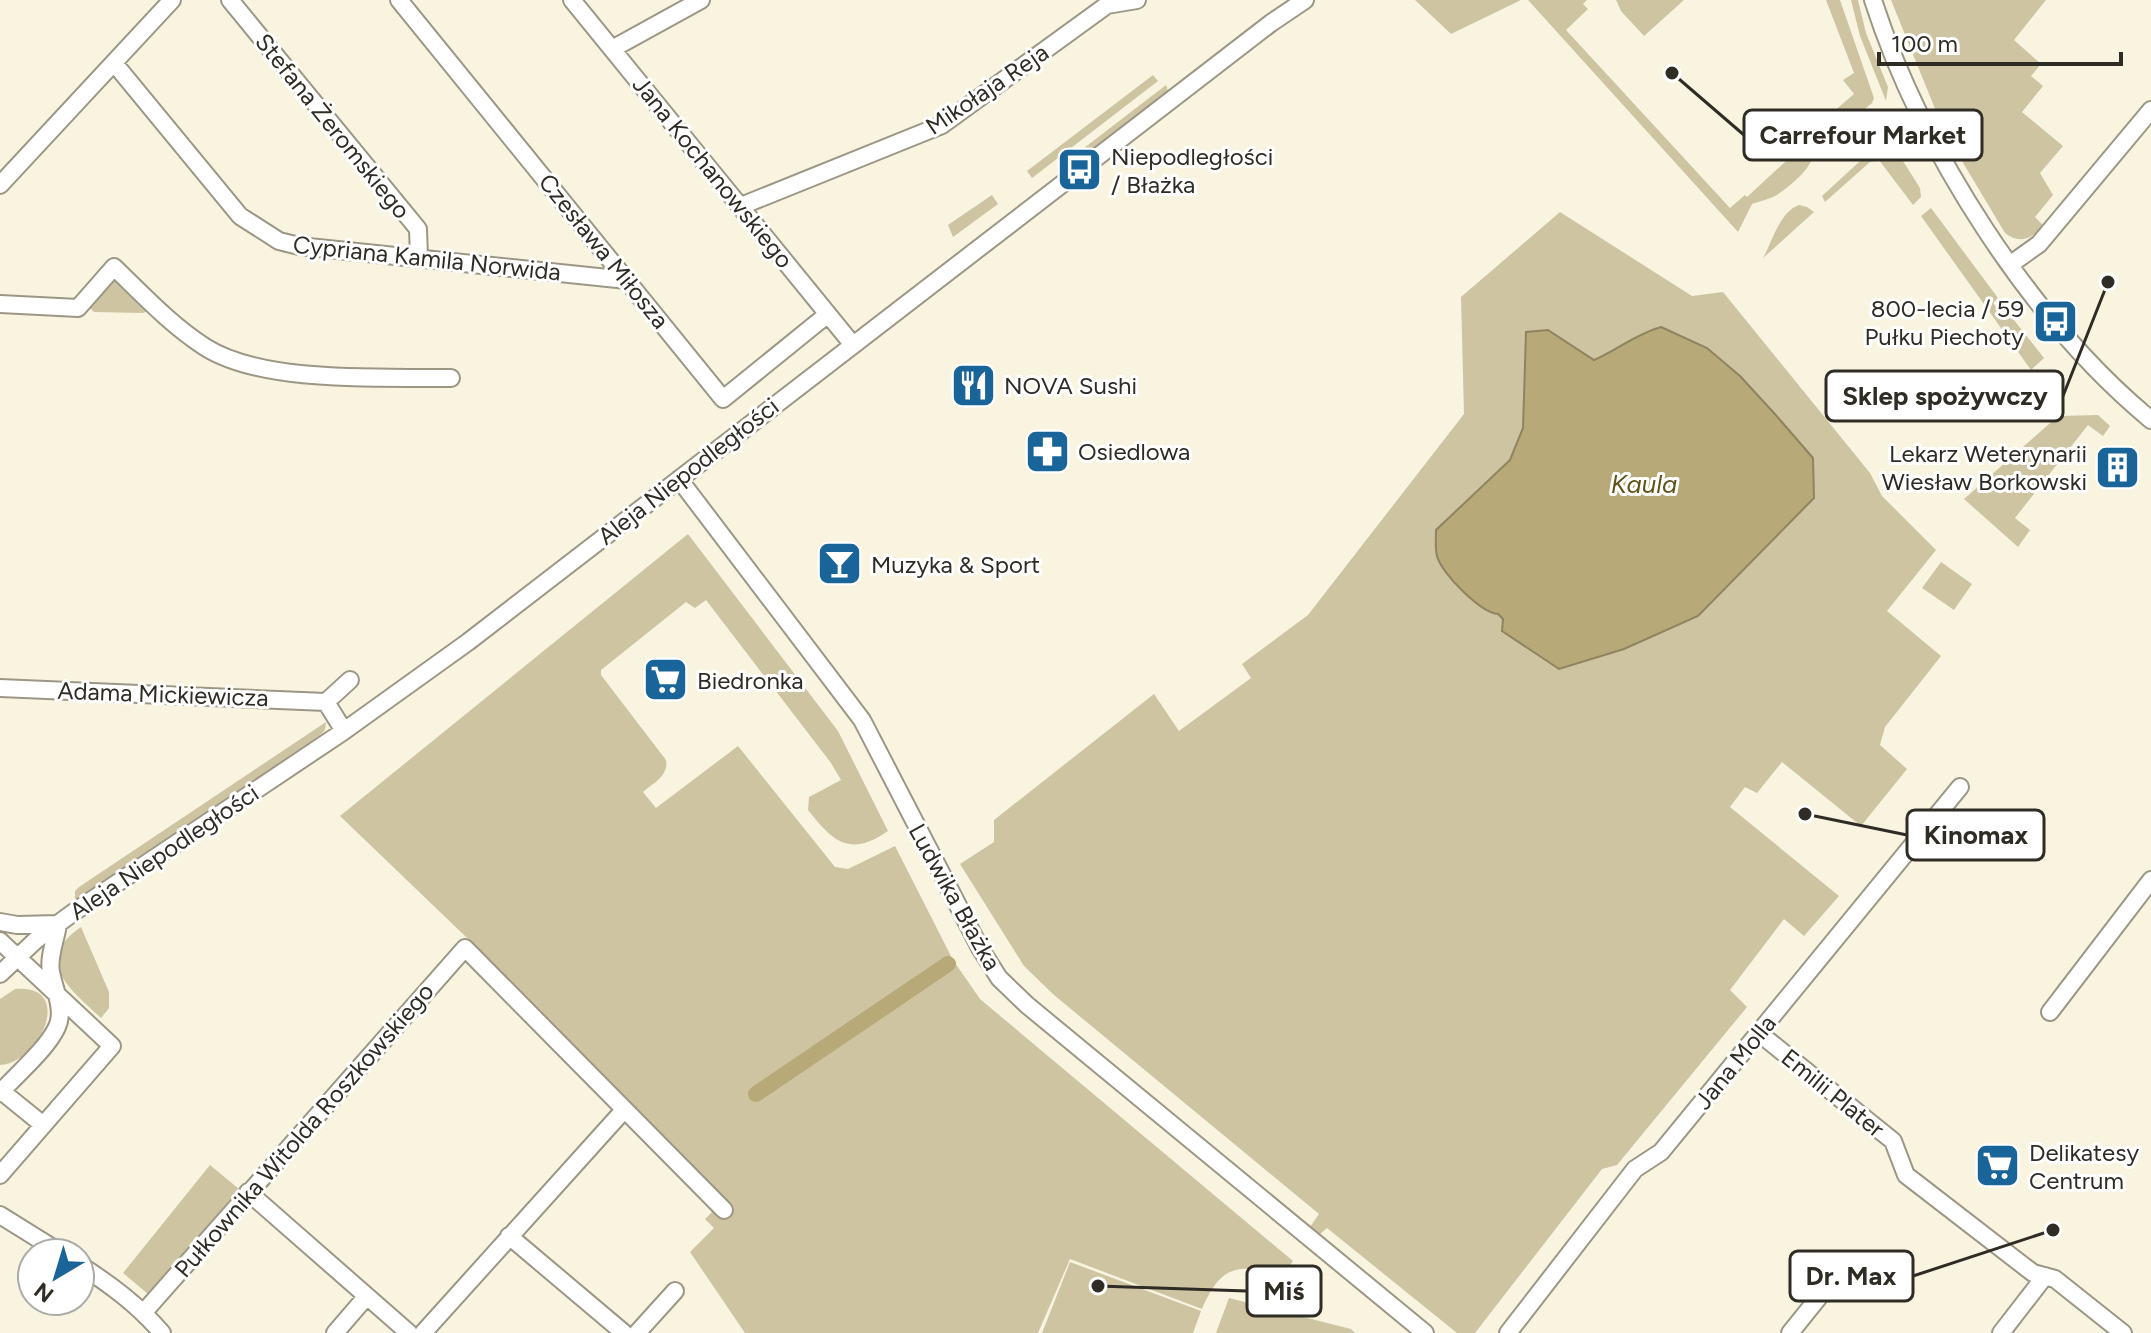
<svg xmlns="http://www.w3.org/2000/svg" width="2151" height="1333" viewBox="0 0 2151 1333" font-family="Figtree,sans-serif">
	<style>
		.green { fill: #cec4a2 }
		.water { fill: #b7a978; stroke: #8e845f; stroke-width: 2 }
		.lines { fill: none; stroke-linecap: round; stroke-linejoin: round }
		.canal { stroke: #b7a978; stroke-width: 16 }
		.minor-casing { stroke: #9c9785; stroke-width: 20 }
		.minor { stroke: #fff; stroke-width: 16 }
		.labels { text-anchor: middle; dominant-baseline: central; stroke-width: 6; stroke-linejoin: round; paint-order: stroke }
		.street-label { font-size: 24px; fill: #2e2c25; stroke: #fff }
		.poi-label { font-size: 24px; fill: #2e2c25; stroke: #fff; text-anchor: start }
		.water-label { font-size: 26px; font-style: italic; fill: #625218; stroke: #fff }
		.leader { fill: none; stroke: #2e2c25; stroke-width: 3 }
		.callout-dot { fill: #2e2c25; stroke: #fff; stroke-width: 3 }
		.callout { fill: #fff; stroke: #2e2c25; stroke-width: 3 }
		.callout-label { font-size: 26px; text-anchor: middle; font-weight: bold; fill: #2e2c25 }
	</style>
	<rect width="100%" height="100%" fill="#f9f4e0"/>
	<path class="green" d="M1415,0h106l-70,34z
		M1528,0h59l-4,4 5,5 -22,21 164,178 15,-13 2,2 64,-59c13,22 -17,45 -34,57 -7,4 -17,6 -25,9l-14,28z
		M1616,0h68l-40,36 -23,-25z
		M1826,0h14l34,98 -2,5 -23,19 -10,-2 -7,-7 22,-19 -11,-14 11,-7z
		M1851,0h7l8,33 22,54 -2,14 -26,-65z
		M1891,0h155l-32,40 27,24 -10,12 12,10 -21,26 41,34 -23,27 13,22 -18,22 9,9c-12,12 -24,19 -39,7l-61,-102z
		M1153,75l5,6 -126,97 -5,-7z
		M1166,85l2,6 -88,68 -9,-1z
		M1889,139l31,49 1,9 -8,8 -34,-45 -9,2 -45,40 -3,-6 61,-56z
		M992,195l6,9 -45,33 -5,-12z
		M1799,205l8,2 7,5 -51,46c9,-15 16,-46 36,-53z
		M1931,208l67,90 -5,5 8,10 5,-3 38,48 -13,12 -110,-154z
		M1560,212l132,84 31,-4 147,181 12,23 54,54 -49,61 54,45 -56,71 -5,18 27,24 -46,57 -79,-64 -25,31 -12,-6 -15,20 109,89 -35,40 -20,-17 -54,71 17,17 -130,158 -15,4 -127,164h-18l-130,-105 -8,7 -9,-8 9,-13 -265,-219 -30,-29 -64,-102 34,-22v-22l160,-126 25,37 72,-53 -9,-14 66,-49 156,-201 -3,-117z
		M116,280l32,31 -5,2 -49,-1 -4,-4 18,-25z
		M2098,415l12,11 -7,10 -15,-11 -73,93 15,12 -12,17 -54,-48 94,-83z
		M688,534l150,197 50,100c-39,27 -55,10 -80,-21l1,-13 32,-17 -10,-17 -125,-163 -11,8 -9,-6 -85,68v5l65,85c3,15 -12,23 -23,32l13,16 82,-62 97,121 13,2 47,-23 58,114 27,39 313,262 -7,10c-47,-3 -63,-11 -84,38l-132,-50 -32,74h-293l-55,-81 24,-24 -9,-9 8,-8 7,7 11,-12 -267,-271 -124,-119z
		M1941,562l31,22 -18,26 -32,-22z
		M326,722l-1,8 -5,5 -245,165v-9l4,-4z
		M81,927l28,65v16l-8,10c-29,-27 -70,-57 -20,-91z
		M15,989c61,-5 25,74 -15,76v-66z
		M210,1165l29,24 -91,105 -25,-21z
		M1070,1262l131,49 -8,22h-151z
		M1229,1298l122,31 4,4h-139z"/>
	<path class="water" d="M1661,327l46,21 33,28 34,37 39,45 1,40 -116,118 -74,33 -65,20 -57,-38 1,-12 -5,-5c-17,-1 -57,-41 -61,-58 -2,-8 -1,-18 -1,-26l74,-70 13,-32 3,-96 22,-2 46,30c23,-10 42,-26 67,-33z"/>
	<g class="lines">
		<path class="canal" d="M756,1094l192,-130"/>
		<defs>
			<path id="minor" d="M230,0l188,229 1,29
				M399,0l324,399 105,-85
				M572,0l281,345
				M1873,0c48,149 157,320 278,420
				M612,49l89,-49
				M114,63l126,153 39,25 20,5 328,34
				M0,185l172,-185
				M741,206l201,-81 165,-120 30,-5
				M2011,264l28,-20 112,-134
				M0,304l78,4 36,-41c29,28 57,58 91,80 58,37 177,30 246,31
				M679,479l183,241 118,228 19,30 28,27 398,328
				M0,688l326,14
				M326,702l18,29
				M326,702l24,-22
				M0,922l17,3 41,-1
				M0,941l112,105 -112,129
				M0,974l36,-34 38,-28 270,-181 124,-89 803,-619 34,-23
				M2050,1012l101,-132
				M1759,1033l134,108 13,34 127,98 22,6 68,54
				M0,1090l42,34
				M0,1093c17,-19 47,-44 57,-66 8,-17 -3,-38 -6,-55 -3,-16 5,-32 7,-48
				M248,1192l161,141
				M0,1215l61,38
				M509,1236l115,97
				M80,1265c31,20 58,40 82,68
				M144,1312l321,-364 259,262
				M335,1333l31,-36
				M423,1333l201,-223
				M637,1333l38,-42
				M1508,1333l127,-164 26,-17 299,-365
				M1790,1333l29,-36
				M2001,1333l44,-57"/>
		</defs>
		<use href="#minor" class="minor-casing"/>
		<use href="#minor" class="minor"/>
	</g>
	<defs>
		<symbol id="bus-square" viewBox="-11 -11 22 22"><rect x="-9" y="-9" width="18" height="18" rx="4" fill="#196498" stroke="#fff"/><path d="M-5-6H5V4H4V6H2V4H-2V6H-4V4H-5ZM-3.5-4V0h7V-4ZM-3.5 1.2v1.5H-2V1.2ZM2 1.2v1.5H3.5V1.2Z" fill="#fff"/></symbol>
		<symbol id="restaurant-square" viewBox="-11 -11 22 22"><rect x="-9" y="-9" width="18" height="18" rx="4" fill="#196498" stroke="#fff"/><path d="M-5-6h1v4h1v-4h1v4h1v-4h1v5L-1.5 .5V6h-2V.5L-5-1ZM5-6V6H3V1.5H1.5Q1.5-4 5-6Z" fill="#fff"/></symbol>
		<symbol id="pharmacy-square" viewBox="-11 -11 22 22"><rect x="-9" y="-9" width="18" height="18" rx="4" fill="#196498" stroke="#fff"/><path d="M-2-6h4v4h4v4h-4v4h-4v-4h-4v-4h4Z" fill="#fff"/></symbol>
		<symbol id="building-square" viewBox="-11 -11 22 22"><rect x="-9" y="-9" width="18" height="18" rx="4" fill="#196498" stroke="#fff"/><path d="M-4-6H4V6H1V3H-1V6H-4ZM-2.5-4.3h1.7v1.8h-1.7ZM.8-4.3h1.7v1.8H.8ZM-2.5-1h1.7V.8h-1.7ZM.8-1h1.7V.8H.8Z" fill="#fff"/></symbol>
		<symbol id="bar-square" viewBox="-11 -11 22 22"><rect x="-9" y="-9" width="18" height="18" rx="4" fill="#196498" stroke="#fff"/><path d="M-6-5H6L.8 .8V4.5H3.5V6h-7V4.5H-.8V.8Z" fill="#fff"/></symbol>
		<symbol id="supermarket-square" viewBox="-11 -11 22 22"><rect x="-9" y="-9" width="18" height="18" rx="4" fill="#196498" stroke="#fff"/><path d="M-6-5.5h2.5l.6 2H6L4.5 2H-2.5L-4.4-4H-6ZM-1.5 3.2a1.3 1.3 0 1 0 .1 0ZM3 3.2a1.3 1.3 0 1 0 .1 0Z" fill="#fff"/></symbol>
	</defs>
	<g fill-rule="evenodd">
		<use href="#bus-square" x="1054" y="144" width="51" height="51"/>
		<use href="#bus-square" x="2030" y="296" width="51" height="51"/>
		<use href="#restaurant-square" x="948" y="360" width="51" height="51"/>
		<use href="#pharmacy-square" x="1022" y="426" width="51" height="51"/>
		<use href="#building-square" x="2092" y="442" width="51" height="51"/>
		<use href="#bar-square" x="814" y="538" width="51" height="51"/>
		<use href="#supermarket-square" x="640" y="654" width="51" height="51"/>
		<use href="#supermarket-square" x="1972" y="1140" width="51" height="51"/>
	</g>
	<g class="labels">
		<g class="street-label">
			<text transform="translate(987 89) rotate(-34)">Mikołaja Reja</text>
			<text transform="translate(333 126) rotate(51)">Stefana Żeromskiego</text>
			<text transform="translate(713 172) rotate(51)">Jana Kochanowskiego</text>
			<text transform="translate(604 251) rotate(51)">Czesława Miłosza</text>
			<text transform="translate(427 258) rotate(6)">Cypriana Kamila Norwida</text>
			<text transform="translate(688 471) rotate(-38)">Aleja Niepodległości</text>
			<text transform="translate(163 694) rotate(2)">Adama Mickiewicza</text>
			<text transform="translate(164 852) rotate(-34)">Aleja Niepodległości</text>
			<text transform="translate(955 897) rotate(61)">Ludwika Błażka</text>
			<text transform="translate(1735 1062) rotate(-51)">Jana Molla</text>
			<text transform="translate(1833 1093) rotate(39)">Emilii Plater</text>
			<text transform="translate(304 1130) rotate(-49)">Pułkownika Witolda Roszkowskiego</text>
		</g>
		<g class="poi-label">
			<text x="1111" y="156">Niepodległości<tspan x="1111" dy="28">/ Błażka</tspan></text>
			<text x="2024" y="308" text-anchor="end">800-lecia / 59<tspan x="2024" dy="28">Pułku Piechoty</tspan></text>
			<text x="1004" y="385">NOVA Sushi</text>
			<text x="1078" y="451">Osiedlowa</text>
			<text x="2087" y="453" text-anchor="end">Lekarz Weterynarii<tspan x="2087" dy="28">Wiesław Borkowski</tspan></text>
			<text x="871" y="564">Muzyka &amp; Sport</text>
			<text x="697" y="680">Biedronka</text>
			<text x="2029" y="1152">Delikatesy<tspan x="2029" dy="28">Centrum</tspan></text>
		</g>
		<g class="water-label">
			<text x="1644" y="484">Kaula</text>
		</g>
	</g>
	<path class="leader" d="M1672 73L1744 135M2108 282L2063 396M1805 814L1907 835M2053 1230L1913 1276M1098 1286L1247 1291"/>
	<g class="callout-dot">
		<circle cx="1672" cy="73" r="8"/>
		<circle cx="2108" cy="282" r="8"/>
		<circle cx="1805" cy="814" r="8"/>
		<circle cx="2053" cy="1230" r="8"/>
		<circle cx="1098" cy="1286" r="8"/>
	</g>
	<g class="callout">
		<rect x="1744" y="110" width="238" height="50" rx="8"/>
		<rect x="1826" y="371" width="237" height="50" rx="8"/>
		<rect x="1907" y="810" width="137" height="50" rx="8"/>
		<rect x="1790" y="1251" width="123" height="50" rx="8"/>
		<rect x="1247" y="1266" width="74" height="50" rx="8"/>
	</g>
	<g class="callout-label">
		<text x="1863" y="144">Carrefour Market</text>
		<text x="1945" y="405">Sklep spożywczy</text>
		<text x="1976" y="844">Kinomax</text>
		<text x="1851" y="1285">Dr. Max</text>
		<text x="1284" y="1300">Miś</text>
	</g>
	<g transform="translate(56 1277) rotate(218)"><circle r="38" fill="#ffffff" stroke="#ababa8" stroke-width="2"/>
	<path d="M0-6L14 30L0 20L-14 30Z" fill="#196498"/>
	<text y="-12" font-size="22" font-weight="bold" text-anchor="middle" fill="#2e2c25">N</text>
	</g>
	<path d="M1879 52v12h242v-12" fill="none" stroke="#2e2c25" stroke-width="4"/>
	<text x="1891" y="52" font-size="24" fill="#2e2c25" stroke="#ffffff" stroke-width="6" paint-order="stroke">100 m</text>
</svg>
